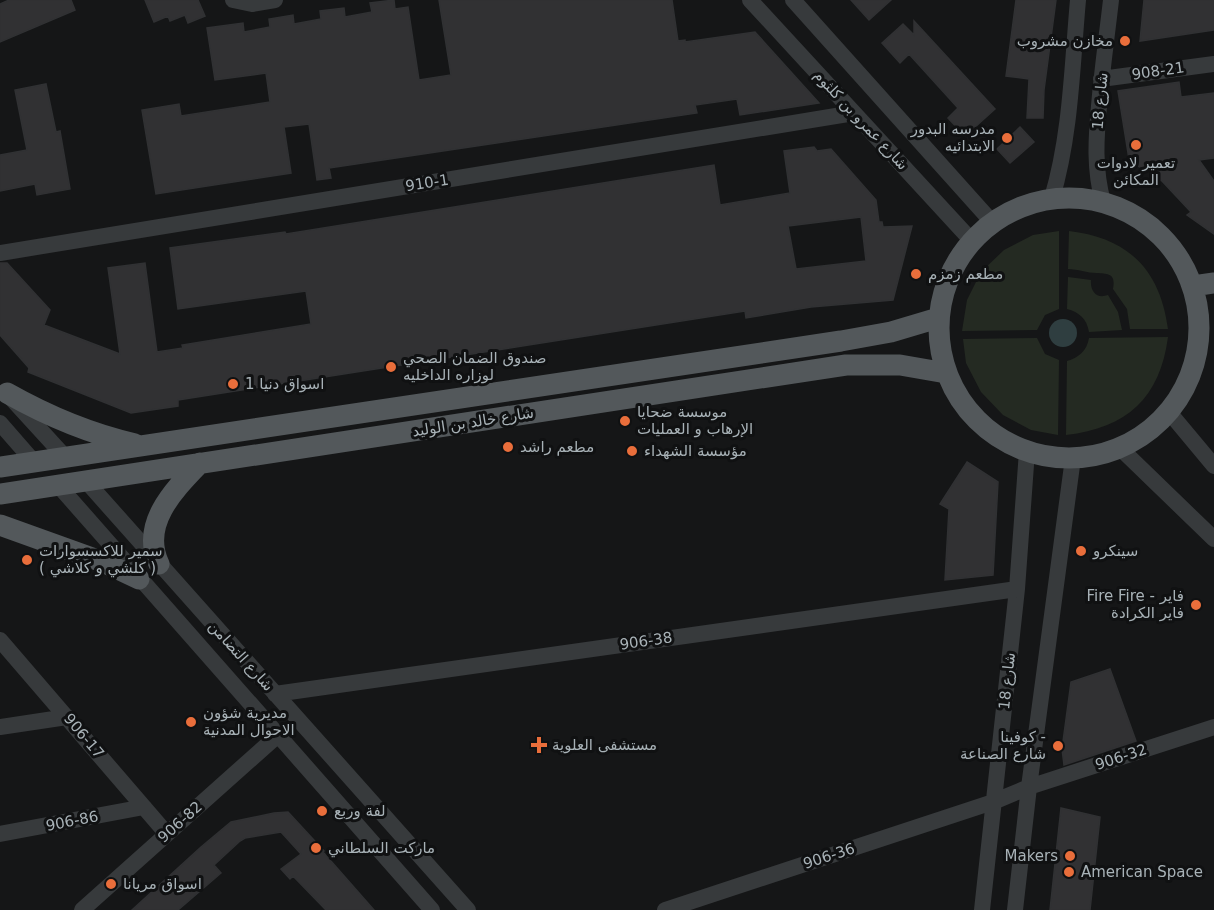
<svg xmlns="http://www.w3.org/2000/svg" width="1214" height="910" viewBox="0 0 1214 910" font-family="'DejaVu Sans',Cairo,sans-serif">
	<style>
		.green { fill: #242a22 }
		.water { fill: #2f3e40 }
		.building { fill: #313133; stroke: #303133; stroke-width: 1.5; fill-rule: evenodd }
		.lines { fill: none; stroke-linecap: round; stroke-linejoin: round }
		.minor { stroke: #373a3c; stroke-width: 16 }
		.major { stroke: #53585b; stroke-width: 21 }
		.poi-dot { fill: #e96e3b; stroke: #101112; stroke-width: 2 }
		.labels { text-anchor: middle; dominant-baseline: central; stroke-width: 6; stroke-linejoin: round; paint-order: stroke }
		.poi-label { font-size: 15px; fill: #a8b2b7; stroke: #101112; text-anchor: start }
		.street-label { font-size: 15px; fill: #a8b2b7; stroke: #101112 }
	</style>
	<rect width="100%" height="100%" fill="#151617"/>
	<path class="green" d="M1059,231v78l-14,6 -8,15 -75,1 5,-31 14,-28 23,-22 29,-15z
		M1069,231c59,7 91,38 99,98h-38l-3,-20 -14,-20c3,-16 -5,-15 -16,-16 -10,0 -19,-4 -29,-4z
		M1068,277l23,3c-1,12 6,19 17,15l10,17 4,18 -33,2c-2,-13 -10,-20 -22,-23z
		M1168,337c-8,61 -41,91 -102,98l1,-74c11,-3 20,-10 22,-23z
		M1037,338l8,16 14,6 -1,75 -27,-5 -28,-15 -22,-23 -15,-29 -3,-24z"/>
	<path class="water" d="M1049 333a14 14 0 1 1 28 0a14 14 0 1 1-28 0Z"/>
	<path class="building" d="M9,0h62l4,10 -75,32v-38z
		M145,0h53l7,16 -17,7 -3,-8 -15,6 -2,-5 -14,6z
		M394,0l1,9 13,-2 11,73 32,-5 -12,-75h233l6,41 7,-1v2l70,-10 64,71 -79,12 -3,-16 -42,6 2,8 -368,55 2,10 -14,2 -8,-56 -25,3 7,46 -135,21 -14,-84 37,-6 2,12 89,-14 -4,-29 -51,7 -8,-52 36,-5 1,9 26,-5 -1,-8 24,-4 1,9 27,-5 -1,-8 24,-3 1,9 27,-5 -2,-9z
		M851,0h40l-22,20z
		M1016,0h40l-12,90 -1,28h-16l2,-39 -23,-3z
		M1144,0h70v30l-74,11z
		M914,21l81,88 -30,27 -17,-18 10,-10 -49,-54 -9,9 -18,-20 21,-19 11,11z
		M1179,82l2,15 33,-4v65l-15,2 15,21v53l-27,-19 4,-3 -30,-32 -4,3 -3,-13 -13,-2 -12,-9 -11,-68z
		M46,84l10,48 4,-1 10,58 -33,6 -2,-11 -35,7v-36l27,-5 -12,-60z
		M1020,127l14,15 -24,21 -13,-14z
		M814,147l3,4 14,-2 45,51 3,22h3l1,5 29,-1 -19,74 -82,7 -65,11 -1,-7 -567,89v6l-47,7 -103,-41 1,-4 -29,-33v-72h7l43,47 -6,15 76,29 -12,-86 37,-5 12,89 26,-4 -1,-3 129,-21 -5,-33 -128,18 -8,-61 115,-16 1,2 428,-69 6,40 70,-12 -6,-42zM861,217l5,44 -70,8 -8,-43z
		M967,462l31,20 -5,93 -48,5 4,-71 -9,-5z
		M1110,669l26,72 -72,24 -2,-16 9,-67z
		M1061,808l39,9 -10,93h-40z
		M288,812l36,39 -1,1 51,58h-48l-33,-34 -3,3 -9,-10 20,-15 -20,-22 -36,6 -5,3 -26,24 7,8 -43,37h-46l69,-63 30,-25 43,-9z"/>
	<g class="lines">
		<path class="minor" d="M233,0l19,4 23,-4
			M750,0l221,240
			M793,0l199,222
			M1101,79l113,-15
			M1052,198c19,-64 20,-132 26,-198
			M1103,202c-9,-33 -7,-63 -4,-96 3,-36 8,-71 12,-106
			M0,253l854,-140
			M12,399l54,59
			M1169,412l45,54
			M0,423l34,39
			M1120,448l94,91
			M86,481l382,429
			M58,485l374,425
			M0,640l167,194
			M275,694l742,-105
			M0,727l67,-10
			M0,834l144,-27
			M82,910l196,-175
			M665,910l328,-108 36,-15 185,-60
			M982,910l35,-321 10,-138
			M1015,910l14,-123 44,-329"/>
		<path class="major" d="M939 328a130 130 0 1 1 260 0a130 130 0 1 1-260 0Z
			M1193,286l21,-3
			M7,393c39,22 84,41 128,51
			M0,467l841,-126 50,-9 47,-14
			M0,494l846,-129h54l46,8
			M0,525l103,37 36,17
			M159,564c-19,-40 15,-74 41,-101"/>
	</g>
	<g class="poi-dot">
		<circle cx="1125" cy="41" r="6"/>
		<circle cx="1007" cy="138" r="6"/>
		<circle cx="1136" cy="145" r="6"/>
		<circle cx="916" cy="274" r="6"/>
		<circle cx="391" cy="367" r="6"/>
		<circle cx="233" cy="384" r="6"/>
		<circle cx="625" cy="421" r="6"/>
		<circle cx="508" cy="447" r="6"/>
		<circle cx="632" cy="451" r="6"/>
		<circle cx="1081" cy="551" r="6"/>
		<circle cx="27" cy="560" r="6"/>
		<circle cx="1196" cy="605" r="6"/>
		<circle cx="191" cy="722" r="6"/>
		<path d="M536 736h6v6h6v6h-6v6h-6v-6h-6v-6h6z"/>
		<circle cx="1058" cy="746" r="6"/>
		<circle cx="322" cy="811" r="6"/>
		<circle cx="316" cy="848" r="6"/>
		<circle cx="1070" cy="856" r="6"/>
		<circle cx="1069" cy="872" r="6"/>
		<circle cx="111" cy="884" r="6"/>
	</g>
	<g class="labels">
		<g class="poi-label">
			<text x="1113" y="41" text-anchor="end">مخازن مشروب</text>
			<text x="995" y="129" text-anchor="end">مدرسه البدور<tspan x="995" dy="17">الابتدائيه</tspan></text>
			<text x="1136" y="163" text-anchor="middle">تعمير لادوات<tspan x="1136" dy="17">المكائن</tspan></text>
			<text x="928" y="274">مطعم زمزم</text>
			<text x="403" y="358">صندوق الضمان الصحي<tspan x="403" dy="17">لوزاره الداخليه</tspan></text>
			<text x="245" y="384">اسواق دنيا 1</text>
			<text x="637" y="412">موسسة ضحايا<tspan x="637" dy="17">الإرهاب و العمليات</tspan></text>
			<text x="520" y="447">مطعم راشد</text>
			<text x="644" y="451">مؤسسة الشهداء</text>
			<text x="39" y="551">سمير للاكسسوارات<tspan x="39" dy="17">( كلشي و كلاشي )</tspan></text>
			<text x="1093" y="551">سينكرو</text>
			<text x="1184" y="596" text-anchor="end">Fire Fire - فاير<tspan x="1184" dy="17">فاير الكرادة</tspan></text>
			<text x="203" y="713">مديرية شؤون<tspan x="203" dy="17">الاحوال المدنية</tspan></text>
			<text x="1046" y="737" text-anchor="end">كوفينا -<tspan x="1046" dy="17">شارع الصناعة</tspan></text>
			<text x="552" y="745">مستشفى العلوية</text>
			<text x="334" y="811">لفة وربع</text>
			<text x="328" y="848">ماركت السلطاني</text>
			<text x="1058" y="856" text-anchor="end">Makers</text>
			<text x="1081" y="872">American Space</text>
			<text x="123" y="884">اسواق مريانا</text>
		</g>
		<g class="street-label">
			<text transform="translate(1158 71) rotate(-8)">908-21</text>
			<text transform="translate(1100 101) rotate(-85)">شارع 18</text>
			<text transform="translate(861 120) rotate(47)">شارع عمرو بن كلثوم</text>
			<text transform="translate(427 183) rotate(-9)">910-1</text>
			<text transform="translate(473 422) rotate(-9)">شارع خالد بن الوليد</text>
			<text transform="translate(646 641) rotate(-8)">906-38</text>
			<text transform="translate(241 656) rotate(48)">شارع التضامن</text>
			<text transform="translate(1007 681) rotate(-84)">شارع 18</text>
			<text transform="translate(84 736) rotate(50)">906-17</text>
			<text transform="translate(1121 757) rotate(-18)">906-32</text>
			<text transform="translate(72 821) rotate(-11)">906-86</text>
			<text transform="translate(180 822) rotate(-42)">906-82</text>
			<text transform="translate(829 856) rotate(-18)">906-36</text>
		</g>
	</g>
</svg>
